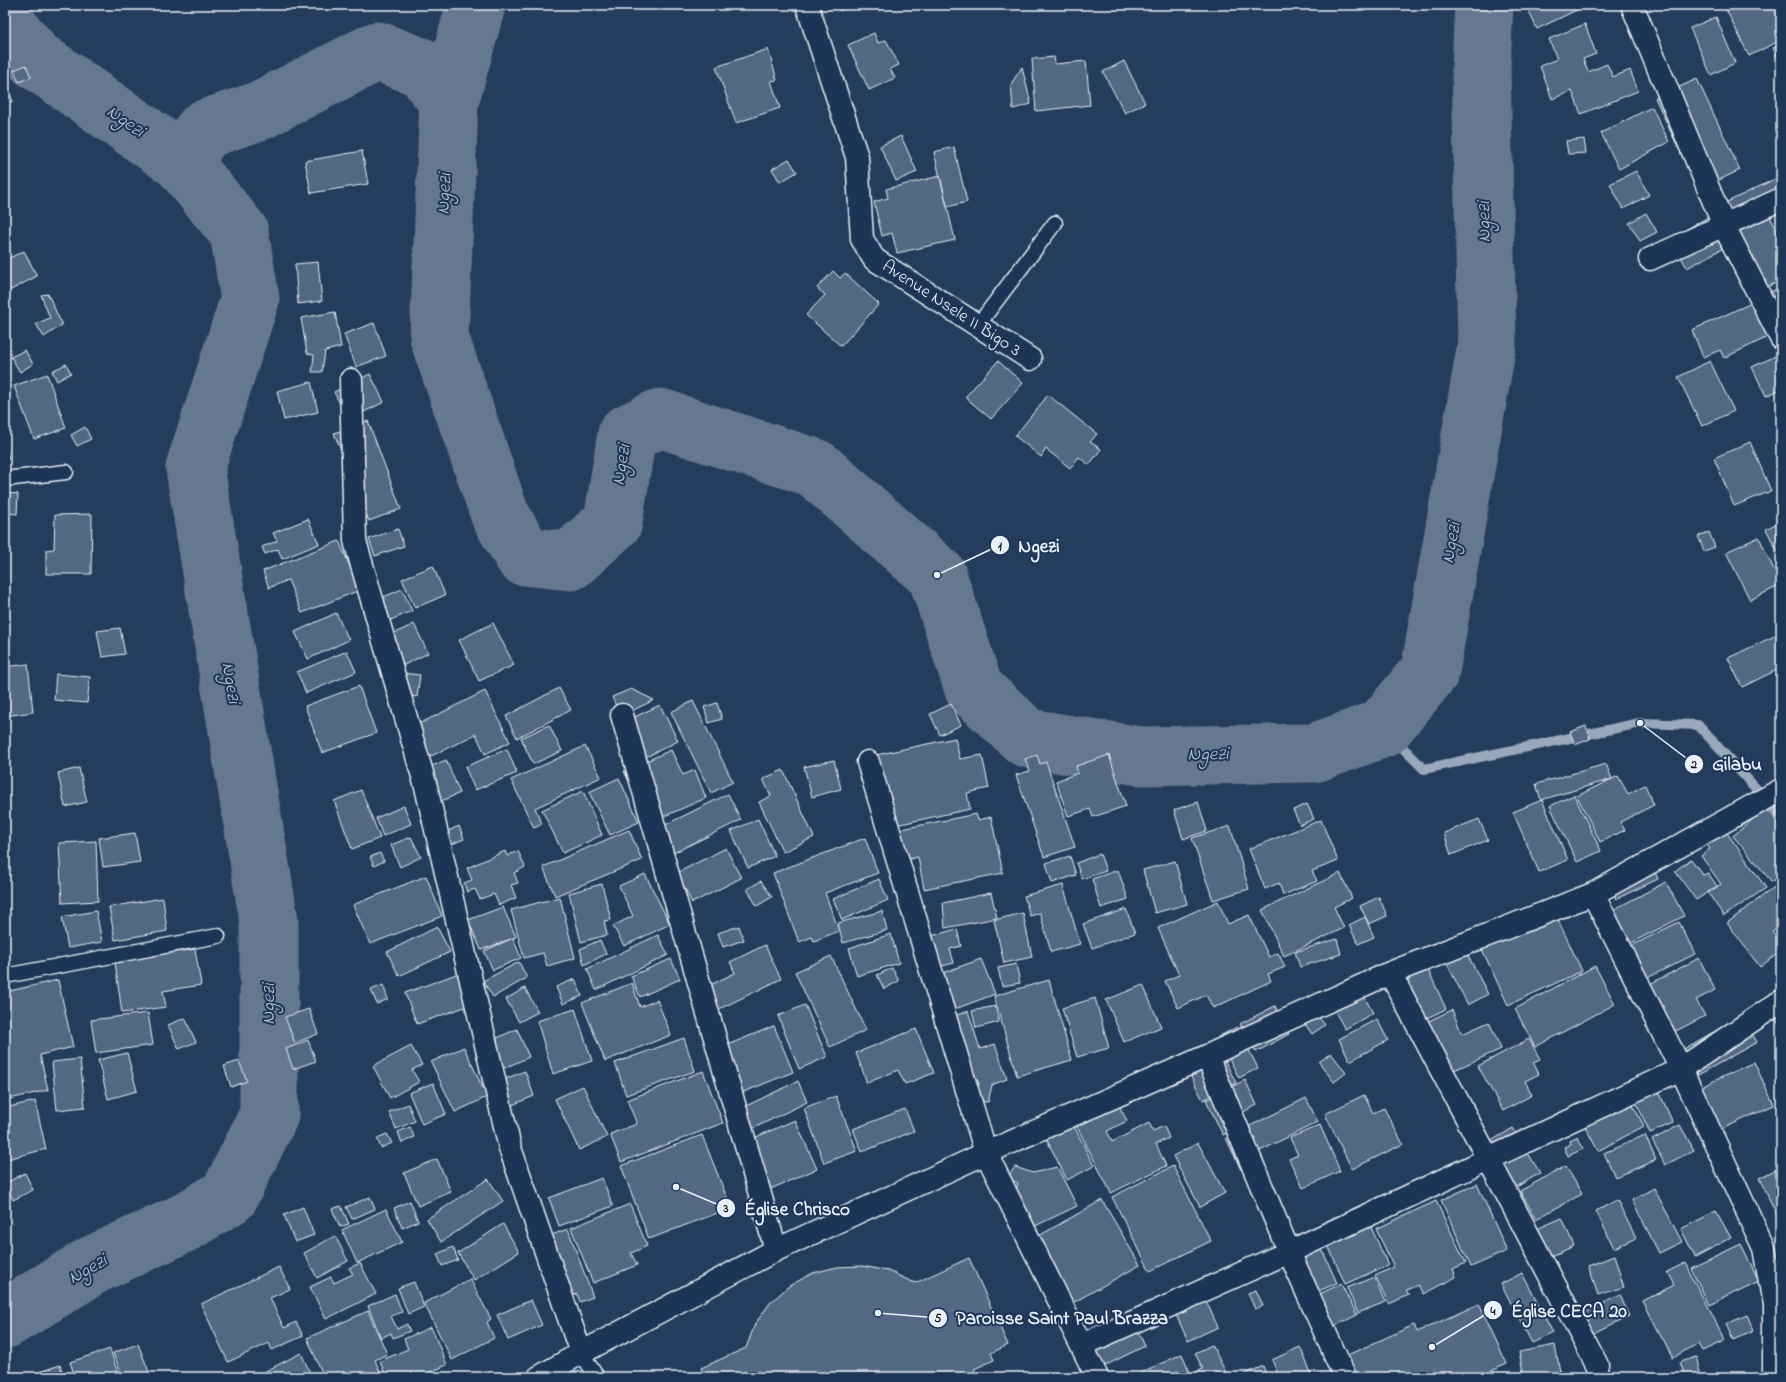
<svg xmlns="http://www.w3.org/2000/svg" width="1786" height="1382" viewBox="0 0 1786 1382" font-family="'Indie Flower',sans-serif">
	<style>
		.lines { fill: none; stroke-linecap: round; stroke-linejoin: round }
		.stream { stroke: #99a8ba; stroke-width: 10 }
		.river { stroke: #657890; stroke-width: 59 }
		.building { fill: #536782; stroke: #e8f1f8 }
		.lane-casing { stroke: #e8f1f8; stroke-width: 17 }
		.street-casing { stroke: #e8f1f8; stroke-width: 25 }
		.lane { stroke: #1d3557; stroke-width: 14 }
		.street { stroke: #1d3557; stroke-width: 22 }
		.labels { text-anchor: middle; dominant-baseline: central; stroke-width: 4; stroke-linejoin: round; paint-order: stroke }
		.street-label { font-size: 18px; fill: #e8f1f8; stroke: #1d3557 }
		.water-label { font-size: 19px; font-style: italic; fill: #b4c1ce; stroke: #1d3557 }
		.leader { fill: none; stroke: #e8f1f8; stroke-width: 1.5 }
		.callout-dot { fill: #e8f1f8; stroke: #1d3557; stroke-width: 1.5 }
		.mark-label { font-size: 12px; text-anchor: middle; font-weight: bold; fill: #111 }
		.callout-label { font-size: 19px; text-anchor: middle; font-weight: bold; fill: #e8f1f8; stroke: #1d3557; stroke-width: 4; stroke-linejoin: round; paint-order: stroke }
	</style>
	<rect width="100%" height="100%" fill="#253d5d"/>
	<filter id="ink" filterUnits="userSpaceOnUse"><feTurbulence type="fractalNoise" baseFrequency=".025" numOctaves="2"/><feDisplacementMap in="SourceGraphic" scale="8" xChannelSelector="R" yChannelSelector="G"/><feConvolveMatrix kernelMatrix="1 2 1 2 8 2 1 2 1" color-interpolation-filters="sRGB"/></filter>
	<g filter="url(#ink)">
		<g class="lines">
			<path class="stream" d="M1383,728l41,41 216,-46 58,2 83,91"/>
			<path class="river" d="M476,5l-27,97 -10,235 61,178 24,41 46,5 43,-39 14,-88 33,-16 155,50 122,107 37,114 53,49 113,18 174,-3 69,-25 47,-57 57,-327 -6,-277 3,-62
				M5,23l30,36 146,102 58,71 11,67 -55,169 74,453v194l-40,81 -43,26 -93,43 -88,54
				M181,161l24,-32 54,-18 118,-60 46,17 26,34"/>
		</g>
		<path class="building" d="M836,5h14l-10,6z
			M1526,5h61l-50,24z
			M1724,5h57v35l-32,16z
			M1716,17l19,46 -24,12 -21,-47z
			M1585,24l11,30 -13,5 5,13 19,-8 6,13 17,-7 8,21 -57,23 -9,-23 -20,8 -12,-33 17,-7 -8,-20z
			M874,33l4,10 8,-3 13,25 -9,4 5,9 -26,12 -21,-45z
			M1781,44v20l-8,-16z
			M768,49l9,31 -6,1 9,27 -44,15 -20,-56z
			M1054,57l1,7 31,-3 4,44 -54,6 -4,-52z
			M5,60l6,14 -6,3z
			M1124,61l21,42 -20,10 -22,-41z
			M26,65l5,12 -12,5 -5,-12z
			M1022,67l9,37 -18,5 -2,-25z
			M1697,79l43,91 -42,20 -43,-92z
			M8,90l5,11 -8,3v-13z
			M1652,107l17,35 -50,27 -18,-36z
			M901,136l16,36 -21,9 -16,-35z
			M1584,139l2,14 -18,1 -2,-13z
			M954,147l13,55 -20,5 -13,-55z
			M362,151l6,33 -57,9 -6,-32z
			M789,159l8,13 -17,10 -8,-13z
			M1636,171l13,24 -26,14 -13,-25z
			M940,176l15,64 -58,13 -5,-20 -10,3 -8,-34 14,-4 -2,-9z
			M1781,176v25l-15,7 15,31v42l-17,7 -45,-82z
			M1646,213l11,19 -17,9 -11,-18z
			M1710,216l17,30 -40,22 -16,-30z
			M24,251l13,25 -32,17v-33z
			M318,262l4,39 -24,3 -3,-40z
			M833,271l7,7 5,-5 34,31 -38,42 -35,-31 19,-20 -8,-7z
			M1781,287v40l-15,-33z
			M48,294l14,31 -18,12 -8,-13 14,-6 -9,-23z
			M1756,301l16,34 -48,23 -4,-8 -17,7 -11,-27z
			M335,312l6,35 -16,4 -3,21h-10l2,-17 -7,-2 -6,-35z
			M374,323l12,33 -30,11 -12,-33z
			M25,350l8,14 -13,8 -9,-15z
			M1780,354l1,35 -15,7 -14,-29z
			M998,361l25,22 -32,36 -26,-22z
			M1710,361l24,50 -32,15 -24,-49z
			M66,364l5,9 -14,8 -5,-10z
			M47,374l19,54 -32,11 -20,-53z
			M370,374l14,28 -36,18 -14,-28z
			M311,382l7,30 -34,8 -7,-29z
			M1048,395l49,39 -7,8 11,7 -12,16 -10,-8 -9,11 -24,-19 -5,8 -26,-21z
			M368,421l33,88 -32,12 -35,-88z
			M85,427l6,12 -14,7 -6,-11z
			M1750,442l21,49 -37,15 -20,-48z
			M5,443l4,16 -4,1z
			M5,493l13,1 -1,20 -12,-1z
			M92,514l-1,60h-45v-24l8,-1 1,-34z
			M308,519l11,25 -37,15 -4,-10 -13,5 -3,-7 15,-6 -4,-8z
			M1781,521v34l-1,1 -14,-27z
			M398,529l6,17 -29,10 -6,-17z
			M1709,532l6,15 -11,4 -6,-15z
			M1759,537l22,48 -31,15 -24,-48z
			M339,541l21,49 -58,23 -14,-33 -19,8 -6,-17z
			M433,566l12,29 -30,13 -13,-29z
			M402,589l10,22 -38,16 -9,-22z
			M336,613l13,27 -41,19 -13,-27z
			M493,623l21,42 -35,16 -20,-41z
			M414,624l14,29 -36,18 -14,-30z
			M120,628l5,26 -23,3 -5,-26z
			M1781,633v35l-39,19 -14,-29z
			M347,651l9,21 -50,21 -9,-21z
			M28,664l5,48 -28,4v-49z
			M402,673l18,2 -3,22 -17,-3z
			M56,674l34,3 -3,26 -33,-3z
			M359,686l17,47 -54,20 -17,-47z
			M559,688l12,22 -54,28 -11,-22z
			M631,689l23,11 -33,16 -9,-19z
			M485,691l25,51 -25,12 -9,-20 -55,27 -14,-31z
			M693,701l40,81 -22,11 -40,-81z
			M717,703l5,16 -13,4 -5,-16z
			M951,704l10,21 -21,10 -10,-21z
			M660,705l18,36 -34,17 -18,-37z
			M549,725l13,26 -29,13 -12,-26z
			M1586,726l4,13 -15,6 -5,-13z
			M955,738l5,21 22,-4 7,33 -22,5 3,16 -79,17 -15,-71z
			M585,746l16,31 -66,31 7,16 -8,4 -23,-48z
			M507,749l10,24 -42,17 -10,-23z
			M671,750l12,25 12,-5 11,28 -48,21 -21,-21 -13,-27z
			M1037,755l3,9 6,-2 29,85 -31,10 -28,-82 14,-4 -5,-12z
			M1109,755l17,51 -33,11 -3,-8 -22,7 -12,-35 22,-8 -2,-7z
			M446,760l14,33 -28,12 -14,-33z
			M834,760l7,29 -29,8 -8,-30z
			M1606,764l6,15 -71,21 -5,-16z
			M79,768l8,34 -22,5 -7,-34z
			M783,770l31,67 -31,15 -24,-50 12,-6 -8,-17z
			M1618,776l10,18 17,-9 9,20 -34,17 5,8 -25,12 -23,-46z
			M619,778l20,44 -29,13 -21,-43z
			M361,790l19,48 -28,11 -18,-48z
			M583,791l19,44 -39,18 -21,-43z
			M728,794l13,26 -78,38 -2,-31z
			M1574,795l27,56 -24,11 -27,-56z
			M1542,800l26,60 -29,12 -26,-60z
			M1198,802l9,29 -24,8 -9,-29z
			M1307,804l7,15 -14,6 -7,-15z
			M404,806l7,18 -28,12 -7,-18z
			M1766,808l15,17v50l-9,7 -39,-46z
			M976,814l2,6 13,-3 12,56 -79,16 -6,-32 -14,3 -7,-30z
			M758,819l17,37 -27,12 -17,-37z
			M1479,819l9,21 -37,15 -7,-22z
			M1321,820l17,41 -26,10 5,10 -34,14 -4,-12 -14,6 -16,-40z
			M1718,820l48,68 -42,28 -16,-23 13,-9 -20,-28 9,-7 -11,-16z
			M459,826l5,13 -12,5 -6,-12z
			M1230,826l19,63 -36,11 -21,-62z
			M629,830l13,30 -87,36 -12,-29z
			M135,833l5,29 -37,5 -4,-29z
			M411,837l10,20 -21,10 -9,-22z
			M865,838l13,35 -53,20 14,38 -25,10 -2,-4 -13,5 -26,-69z
			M96,841l2,60 -36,2 -3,-60z
			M726,848l15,30 -49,25 -15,-30z
			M505,851l2,5 11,-5 7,16 -11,6 4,10 -7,2 5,13 -17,7 -5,-11 -14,5 -5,-10 -8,3 -3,-9 8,-3 -5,-12z
			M380,853l4,8 -10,5 -4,-9z
			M1100,854l6,17 -24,8 -6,-16z
			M1070,856l6,19 -24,8 -6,-20z
			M1691,859l12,16 5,-2 9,13 -21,14 -21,-29z
			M1175,861l12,43 -32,9 -12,-43z
			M1650,861l8,18 -42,20 -8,-19z
			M1118,870l10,29 -27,9 -9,-29z
			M1340,873l12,25 -18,9 10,21 -60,28 -22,-46z
			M645,874l25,50 -46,22 -11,-20 20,-10 -14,-30z
			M426,876l16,40 -72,28 -17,-39z
			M879,879l9,21 -46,20 -9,-21z
			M761,881l11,16 -15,9 -10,-17z
			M1666,882l18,34 -59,30 -18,-33z
			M1781,882v43l-9,6 9,11v9l-21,16 -33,-44z
			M602,884l9,36 -7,1 3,14 -26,7 -12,-49z
			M1063,885l17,59 -29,8 -11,-39 -10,3 -6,-20z
			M991,893l6,25 -52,10 -2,-25z
			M560,897l15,61 -28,8 -4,-13 -19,5 -13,-48z
			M1379,897l8,19 -18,8 -9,-18z
			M163,898l4,33 -52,9 -6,-33z
			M1218,901l10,23 21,-9 20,42 9,-4 7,14 -17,7 3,7 -58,27 -7,-13 -28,13 -13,-27 14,-6 -21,-47z
			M503,907l13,30 -35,13 -13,-30z
			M1126,909l9,24 -43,15 -9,-24z
			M1553,909l29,62 -74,34 -29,-62z
			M96,911l6,31 -34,6 -6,-31z
			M882,911l5,19 -44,13 -5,-20z
			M1023,913l9,44 -28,6 -10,-43z
			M1365,917l9,20 -16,7 -9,-19z
			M1679,922l16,32 -52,26 -16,-32z
			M739,926l5,14 -21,7 -5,-14z
			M437,927l13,25 -51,24 -12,-24z
			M957,929l4,17 -11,3 4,14 -19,5 -8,-31z
			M891,934l8,29 -42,13 -8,-28z
			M658,935l10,20 -72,35 -9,-21z
			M513,938l8,20 -28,12 -9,-19z
			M1337,939l4,15 -41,13 -5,-15z
			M600,940l6,14 -22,11 -4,-16z
			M765,945l16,34 -64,31 -11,-23 29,-14 -5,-11z
			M1464,948l24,46 -20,11 -24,-47z
			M195,949l6,36 -38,6 3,16 -44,6 -7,-51z
			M1421,954l25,55 -28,13 -18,-38 10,-4 -8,-17z
			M831,956l35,74 -36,17 -35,-75z
			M1699,958l16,32 -19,10 9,16 -35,18 -20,-50z
			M671,959l9,20 -40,18 -9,-21z
			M981,959l14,35 -48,18 -13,-36z
			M519,962l8,16 -34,19 -10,-16z
			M1016,964l4,19 -18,3 -4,-18z
			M1595,966l20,38 -80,43 -20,-38z
			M892,968l7,13 -15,8 -7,-14z
			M459,973l11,32 -53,19 -12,-31z
			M575,979l7,17 -19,8 -7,-17z
			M58,980l15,67 -33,8 8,35 -43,10v-108z
			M1049,980l23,80 -55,16 -23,-80z
			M632,983l8,24 17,-7 14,35 -66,26 -23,-58z
			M383,985l5,14 -11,5 -6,-14z
			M1143,985l18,42 -37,15 -18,-42z
			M1358,985l15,28 -28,16 -16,-28z
			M525,988l13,24 -19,10 -13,-23z
			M1095,998l14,50 -32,9 -15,-49z
			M805,1005l22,52 -28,12 -21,-53z
			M1781,1005v23l-10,-16z
			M995,1006l4,16 -23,6 -4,-17z
			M1275,1006l14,28 -33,18 -16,-28z
			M309,1009l9,25 -23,9 -10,-26z
			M575,1009l17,52 -39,13 -16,-53z
			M1452,1010l10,24 27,-12 12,27 -58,26 -23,-50z
			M968,1011l12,38 15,-5 12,35 -15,6 -4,17 -13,-1 4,-18 -33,-64z
			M1315,1012l10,13 -13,9 -9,-13z
			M148,1013l5,32 -57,8 -5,-33z
			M1741,1016l16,26 -59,33 -14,-26z
			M185,1018l11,24 -17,7 -11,-24z
			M1377,1019l11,21 -38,21 -11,-22z
			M774,1026l19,46 -59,24 -19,-46z
			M1237,1027l21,41 -19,10 -21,-41z
			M517,1029l12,28 -27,12 -12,-28z
			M916,1029l18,44 -29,11 -7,-14 -31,13 -11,-30z
			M684,1038l11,33 -69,24 -11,-32z
			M1529,1039l11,20 -7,3 6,12 -14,7 7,14 -29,16 -25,-45z
			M308,1040l8,21 -23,8 -7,-20z
			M1217,1045l19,38 -33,17 -20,-39z
			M411,1046l11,19 -10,5 7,12 -29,16 -17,-32z
			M464,1047l23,50 -32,15 -24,-50z
			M127,1053l10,38 -29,8 -10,-39z
			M1331,1053l15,20 -12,9 -15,-20z
			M80,1059l5,48 -28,3 -5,-48z
			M239,1061l8,20 -16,6 -7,-21z
			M1754,1062l20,43 -54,25 -21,-42z
			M525,1071l9,25 -29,12 -10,-25z
			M703,1071l20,52 -102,39 -11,-28 27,-10 -10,-24z
			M1245,1080l12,25 -20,10 5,10 -19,10 -17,-35z
			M798,1081l9,21 -55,27 -10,-21z
			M433,1083l13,31 -24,10 -13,-31z
			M1656,1085l17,38 -23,10 -17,-38z
			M583,1086l24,51 -28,13 -24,-51z
			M1111,1090l16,31 -20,10 5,11 37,-19 4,8 11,-5 5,12 -13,6 10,22 -55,27 -42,-82z
			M1626,1092l18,34 -46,25 -18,-34z
			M1364,1095l9,18 11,-5 19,36 -51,25 -27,-55z
			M836,1096l21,55 -33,12 -20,-55z
			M1306,1098l12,24 -62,31 4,8 -19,9 -15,-32z
			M35,1101l11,48 -39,10 -2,-9v-42z
			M408,1104l7,17 -19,8 -7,-17z
			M905,1109l9,22 -52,21 -9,-23z
			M1070,1118l24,48 -27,14 -24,-48z
			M795,1120l22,49 -49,21 -21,-49z
			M1320,1125l20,46 -37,17 -14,-29 9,-4 -8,-17z
			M1680,1125l14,25 -29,15 -13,-25z
			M410,1127l4,10 -12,6 -4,-11z
			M1513,1128l27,45 -27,16 -27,-45z
			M387,1134l5,9 -11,5 -4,-10z
			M702,1135l29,73 -82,31 -28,-73z
			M1645,1135l11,25 -41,17 -11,-24z
			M1578,1137l5,12 -15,7 -4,-9 7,-3 -1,-3z
			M1198,1143l27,50 -25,14 -27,-51z
			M437,1159l14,33 -33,14 -14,-33z
			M1173,1166l38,75 -61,30 -38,-74z
			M1566,1166l16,28 -46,25 -16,-28z
			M1015,1167l18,6 24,-6 20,39 -46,22 -16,-36 3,-9 -11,-5z
			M1781,1167v46l-4,2 -18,-37z
			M25,1173l8,17 -20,10 -7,-17z
			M602,1178l11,28 -54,20 -10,-28z
			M488,1179l15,22 -62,41 -14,-23z
			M1477,1184l30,67 -36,16 -30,-67z
			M1654,1188l28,54 -23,11 -27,-53z
			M370,1197l5,12 -23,10 -6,-12z
			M1102,1200l38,65 -80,45 -37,-65z
			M1617,1200l19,38 -22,10 -18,-37z
			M410,1201l8,20 -16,7 -8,-20z
			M1436,1201l30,62 -13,6 3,8 -33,17 -5,-9 -12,5 3,5 -20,9 -14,-28 19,-9 -18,-38z
			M630,1204l17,42 -16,7 6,12 -44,18 -22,-55z
			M1361,1205l27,60 -43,19 -26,-59z
			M341,1206l8,18 -9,3 -8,-18z
			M303,1207l11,28 -19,7 -11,-27z
			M386,1209l16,33 -45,21 -15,-33z
			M1716,1211l15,27 -36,19 -14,-28z
			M1562,1218l12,28 -31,14 -13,-28z
			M503,1224l16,28 -45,28 -16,-27z
			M568,1229l25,68 -13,5 -3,-8 -19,6 -9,-64z
			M335,1236l13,25 -31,17 -13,-25z
			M1316,1236l21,47 -30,13 -21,-46z
			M1741,1244l18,37 -50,24 -18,-37z
			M453,1247l5,13 -16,6 -5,-12z
			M1614,1256l10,31 -26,8 -10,-29z
			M969,1258l39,87 -17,8 3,7 -20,9 4,8h-273l-4,-9 45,-20 9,-24 15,-21 19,-17 24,-13 24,-6 25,-1 26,5 27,12z
			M360,1263l16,31 -50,25 -16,-32 21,-10 3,6 19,-9 -4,-6z
			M1685,1263l40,78 -22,10 -4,-7 -27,13 -29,-56 31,-16 -7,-13z
			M279,1267l11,22 -20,9 14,30 12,-6 7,14 -31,14 -3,-7 -41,19 -27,-58z
			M1522,1273l31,60 -21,10 -31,-59z
			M1374,1277l11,25 -27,11 -11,-25z
			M470,1279l21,40 -4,3 7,16 -42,22 -28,-57z
			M414,1282l10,25 -16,7 -10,-26z
			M1341,1284l16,31 -33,16 -15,-32z
			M1201,1290l17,37 -30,14 -17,-37z
			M1256,1290l7,16 -8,3 -7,-16z
			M395,1294l7,18 -11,4 6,13 10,-5 3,7 -17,7 -2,-5 -10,5 -13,-32z
			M1620,1295l9,21 -39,19 -11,-20z
			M531,1300l11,25 -34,15 -11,-25z
			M1479,1304l28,60 -29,13h-139l-7,-15 82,-37 3,7z
			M368,1311l19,43 -12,6 7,17h-58l-17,-39z
			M1747,1315l7,16 -20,9 -7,-16z
			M1133,1321l12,25 -41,20 -12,-26z
			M431,1327l16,38 -29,12h-32l-6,-16 28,-12 -4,-10z
			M138,1344l13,33h-28l-10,-24z
			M1212,1345l16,32h-29l-3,-5 7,-3 -8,-16z
			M1555,1345l6,32h-37l-5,-25z
			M1300,1347l12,28 10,-2 1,4h-44l-7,-17z
			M110,1349l9,28h-44l-5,-15z
			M301,1353l11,24h-50l-2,-3z
			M1182,1354l10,23h-61z
			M1696,1357l6,20h-16l-5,-15z
			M60,1365l4,12h-40z
			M1263,1366l4,11h-28z"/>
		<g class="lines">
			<defs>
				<path id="lane" d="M978,325l77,-102
					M5,479l61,-7
					M5,976l213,-40
					M581,1353l16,24"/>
				<path id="street" d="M807,5l50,152 5,82 12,20 156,100
					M1632,5l92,221 57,112
					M1650,259l131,-60
					M351,380l4,161 71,246 84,361 71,205
					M622,715l154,535
					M868,762l118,391 111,224
					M1593,894l88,175 83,179 10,56v73
					M1390,973l207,392
					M1207,1056l82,196 56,125
					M1082,1345l207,-93 392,-183 100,-68
					M539,1377l42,-24 195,-103 210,-97 221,-97 183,-83 203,-79 188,-104"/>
			</defs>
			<use href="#lane" class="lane-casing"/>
			<use href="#street" class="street-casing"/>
			<use href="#lane" class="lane"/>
			<use href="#street" class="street"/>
		</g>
	</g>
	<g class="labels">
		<g class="street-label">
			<text transform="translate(951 309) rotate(33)">Avenue Nsele II Bigo 3</text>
		</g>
		<g class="water-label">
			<text transform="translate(125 122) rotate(35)">Ngezi</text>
			<text transform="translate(445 194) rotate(-87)">Ngezi</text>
			<text transform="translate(1485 222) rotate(-91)">Ngezi</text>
			<text transform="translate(622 465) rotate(-81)">Ngezi</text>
			<text transform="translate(1452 543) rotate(-80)">Ngezi</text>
			<text transform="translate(230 683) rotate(81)">Ngezi</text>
			<text transform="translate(1208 755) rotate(-1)">Ngezi</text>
			<text transform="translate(269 1004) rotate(-90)">Ngezi</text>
			<text transform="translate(88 1270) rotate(-29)">Ngezi</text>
		</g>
	</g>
	<path class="leader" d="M937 575L1000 545M1640 723L1694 764M676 1187L726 1208M1432 1347L1493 1310M878 1313L938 1318"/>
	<g class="callout-dot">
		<circle cx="937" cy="575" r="4"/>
		<circle cx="1640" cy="723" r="4"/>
		<circle cx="676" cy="1187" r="4"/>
		<circle cx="1432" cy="1347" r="4"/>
		<circle cx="878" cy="1313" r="4"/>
		<circle cx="1000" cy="545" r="10"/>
		<circle cx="1694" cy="764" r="10"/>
		<circle cx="726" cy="1208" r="10"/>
		<circle cx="1493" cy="1310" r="10"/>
		<circle cx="938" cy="1318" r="10"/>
	</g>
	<g class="mark-label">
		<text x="1000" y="550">1</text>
		<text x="1694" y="768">2</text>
		<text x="726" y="1212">3</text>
		<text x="1493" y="1315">4</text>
		<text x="938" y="1322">5</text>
	</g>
	<g class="callout-label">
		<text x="1039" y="552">Ngezi</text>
		<text x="1737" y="770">Gilabu</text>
		<text x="797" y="1215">Église Chrisco</text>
		<text x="1569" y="1317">Église CECA 20</text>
		<text x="1062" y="1324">Paroisse Saint Paul Brazza</text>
	</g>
	<rect width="1786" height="1382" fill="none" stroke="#1d3557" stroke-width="20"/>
	<rect x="10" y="10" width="1766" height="1362" fill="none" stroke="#e8f1f8" stroke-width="1.5" filter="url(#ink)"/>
</svg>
